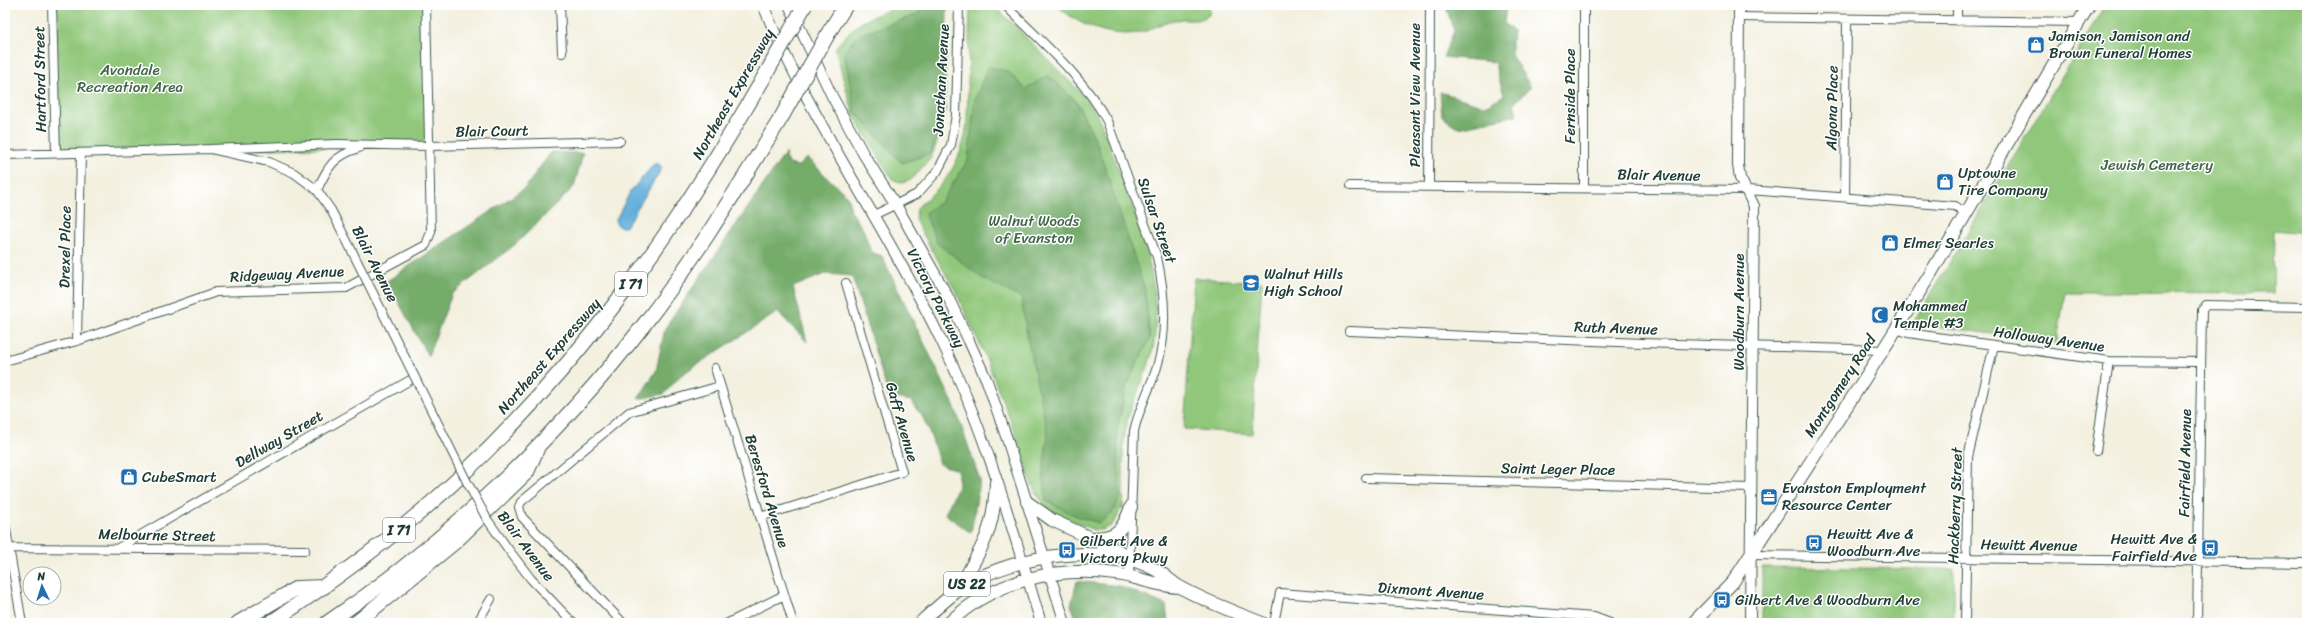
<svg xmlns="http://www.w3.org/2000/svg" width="2312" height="628" viewBox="0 0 2312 628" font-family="Sriracha,sans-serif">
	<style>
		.green { fill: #90c77a; stroke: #588257 }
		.forest { fill: #74ac6a; stroke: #4a744f }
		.water { fill: #63afdc; stroke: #417688 }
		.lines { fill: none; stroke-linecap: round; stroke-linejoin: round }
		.minor-casing { stroke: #3f584e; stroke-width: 10 }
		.tertiary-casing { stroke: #3f584e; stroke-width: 12 }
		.primary-casing { stroke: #3f584e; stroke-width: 14 }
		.motorway-casing { stroke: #3f584e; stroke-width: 16 }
		.minor { stroke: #fff; stroke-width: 8 }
		.tertiary { stroke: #fff; stroke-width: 10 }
		.primary { stroke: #fff; stroke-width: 12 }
		.motorway { stroke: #fff; stroke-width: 14 }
		.minor-bridge-casing { stroke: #3f584e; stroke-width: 10; stroke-linecap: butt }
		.motorway-bridge-casing { stroke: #3f584e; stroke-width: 16; stroke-linecap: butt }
		.minor-bridge { stroke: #fff; stroke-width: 8 }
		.motorway-bridge { stroke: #fff; stroke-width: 14 }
		.labels { text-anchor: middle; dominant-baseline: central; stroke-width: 3; stroke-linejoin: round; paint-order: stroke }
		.shield { fill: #fff; stroke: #627771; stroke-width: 1 }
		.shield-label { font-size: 14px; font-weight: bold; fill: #1f3d34 }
		.poi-label { font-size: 15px; fill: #1f3d34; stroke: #fff; text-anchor: start }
		.park-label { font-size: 15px; fill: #416649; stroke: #fff }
		.street-label { font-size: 15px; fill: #1f3d34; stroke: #fff }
	</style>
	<rect width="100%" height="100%" fill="#fff"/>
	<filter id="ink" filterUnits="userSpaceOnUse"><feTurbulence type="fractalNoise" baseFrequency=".025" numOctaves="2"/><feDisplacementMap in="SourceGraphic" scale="8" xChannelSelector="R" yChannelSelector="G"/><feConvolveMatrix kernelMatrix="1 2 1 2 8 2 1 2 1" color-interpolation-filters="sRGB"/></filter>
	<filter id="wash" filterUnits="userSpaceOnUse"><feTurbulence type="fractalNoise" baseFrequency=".012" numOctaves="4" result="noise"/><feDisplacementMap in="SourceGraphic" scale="16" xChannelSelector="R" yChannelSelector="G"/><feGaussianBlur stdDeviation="0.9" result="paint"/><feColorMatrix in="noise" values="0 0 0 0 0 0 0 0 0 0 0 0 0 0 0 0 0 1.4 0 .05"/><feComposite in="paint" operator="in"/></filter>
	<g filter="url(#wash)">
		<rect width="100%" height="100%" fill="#f3f0df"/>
		<path class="green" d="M52,5h374l4,141 -374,7z
			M904,5h41l-5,130 -9,23 -20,22 -9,3 -10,-4 -39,-65 -18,-66c25,-30 33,-30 69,-43z
			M970,5h24l86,87 14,18 7,13c23,65 61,142 54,212 -2,30 -19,56 -27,83 -8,29 -4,62 -5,91h-3l-3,9 -6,8 -9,4h-8l-39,-17 -9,-7 -10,-13 -4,-8 -18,-55 -28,-72 -30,-66 -41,-72 2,-12c4,-5 9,-8 14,-13 21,-19 33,-44 36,-72z
			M1057,5h153l-1,10c-11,8 -22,4 -35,5 -11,1 -21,10 -32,12 -28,7 -65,-6 -85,-27z
			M2105,5h202v228l-33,-3 -1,63 -208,-1 -8,51 -144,-20z
			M1194,278l68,4 -10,152 -68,-5z
			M1762,567l192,2v54h-192z"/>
		<path class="forest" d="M917,5h30l-2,109 -14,39 -29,10 -47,-51 -11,-60 10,-13 7,-5 58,-20z
			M1472,5h54l-1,3h-19l-2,15 9,8 -2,24 20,32 -17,16 3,12 -58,13 -17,-11 -2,-25 45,14 19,-11 -10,-33 -51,-5 11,-26 -8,-24z
			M988,67l19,4 19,18 22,-14 28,26 20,39 49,150 5,48 -23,47 -10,45 3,67 -8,17 -13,9 -21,-6 -32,-16 -3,-29 5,-38 -20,-93 -7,-43 -39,-20 -45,-35 -12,-30 16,-11 27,-42 7,-61z
			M551,152l32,1 -9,34 -57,56 -65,51 -24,62 -41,-75 138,-93z
			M786,152l-1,6 4,6 9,2 9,-8 41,39 3,14 13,20 7,21 11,4 72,149 26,75 -9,53 -26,-19 14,-30 -2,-14 -18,-6c-4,-17 -9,-32 -17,-48 -3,-6 -7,-5 -10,-15l-23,-4 -37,-121 -27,-2 -32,13 14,55 -29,-30 -97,63 -17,19 -26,5 18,-28 9,-43z
			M1077,581l43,5 46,19 2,18h-90l-7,-18z"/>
		<path class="water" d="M654,164h5l3,4 -36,59h-7l-4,-6 15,-29z"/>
	</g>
	<g filter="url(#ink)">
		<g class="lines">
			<defs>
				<path id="minor" d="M52,5l4,148
					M560,5l2,48
					M1005,5c35,36 78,71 102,116l50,136c8,36 11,75 0,110 -7,22 -18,41 -23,64l-5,146
					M1739,17l340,5
					M1957,21v-16
					M211,149l126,-5 93,2 190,-5
					M5,155l206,-6 58,13 25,11 23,17 14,20 19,37
					M1350,186l398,4 207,16 11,7
					M1429,186l1,-181
					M1584,188v-183
					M317,190c11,-24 17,-34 42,-42
					M1845,197l2,-177
					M874,215l43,-21 20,-22 14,-27 5,-30 3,-110
					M1896,329l12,4 201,28 92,1
					M1349,331l293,12 241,7
					M77,341l4,-188
					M5,361l72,-20 139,-49 130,-4 80,-43 5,-13 -5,-227
					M715,368l78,255
					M2096,451l13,-90
					M1366,478l385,10
					M760,517l142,-45 -56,-189
					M5,524l17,99
					M9,548l296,2
					M118,548l294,-169
					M508,549l23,30 42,44
					M1751,555l556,8
					M477,623l14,-24
					M623,623l-101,-106 -3,-10 2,-5 108,-90 91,-26
					M728,623l56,-28
					M1274,623l6,-30 314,24 16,6
					M1965,623l3,-166 26,-112
					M2197,623l5,-313 4,-5 101,2"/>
				<path id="tertiary" d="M763,5c48,117 123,221 178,335 44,90 71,187 100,283
					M789,5l43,91 32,59 32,50 51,90 22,46 18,40 20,58 58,184
					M1739,5l-1,160 2,13 14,28 -4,417"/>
				<path id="primary" d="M1027,502l25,18 75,35
					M1093,538c25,0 30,-9 38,-31
					M958,590c24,-42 36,-58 38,-108
					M920,623c15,-14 30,-28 47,-39 48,-28 135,-43 187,-15 9,4 16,12 24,17 26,15 56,26 84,37
					M949,623c44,-43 108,-57 167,-49 22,3 41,12 63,13
					M1693,623l40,-41 150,-232 45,-72 161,-273"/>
				<path id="motorway" d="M829,32l17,-27
					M238,623l59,-35 27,-1
					M270,623c68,-45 133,-92 192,-148 122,-115 218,-252 301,-396
					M327,623c119,-80 232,-188 319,-301 50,-65 92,-135 135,-204
					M356,623l100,-82 71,-69 10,-23"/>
			</defs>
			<use href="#minor" class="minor-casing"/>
			<use href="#tertiary" class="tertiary-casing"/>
			<use href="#primary" class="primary-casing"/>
			<use href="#motorway" class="motorway-casing"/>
			<use href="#minor" class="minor"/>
			<use href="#tertiary" class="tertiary"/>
			<use href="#primary" class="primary"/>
			<use href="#motorway" class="motorway"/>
			<defs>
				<path id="minor-bridge" d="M350,247l117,235 20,37 21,30"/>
				<path id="motorway-bridge" d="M763,79l42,-74
					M781,118l48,-86"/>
			</defs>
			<use href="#minor-bridge" class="minor-bridge-casing"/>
			<use href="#motorway-bridge" class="motorway-bridge-casing"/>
			<use href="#minor-bridge" class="minor-bridge"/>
			<use href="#motorway-bridge" class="motorway-bridge"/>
		</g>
	</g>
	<defs>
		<symbol id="shop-square" viewBox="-11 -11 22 22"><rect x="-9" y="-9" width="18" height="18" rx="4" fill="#1f6fb2" stroke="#fff"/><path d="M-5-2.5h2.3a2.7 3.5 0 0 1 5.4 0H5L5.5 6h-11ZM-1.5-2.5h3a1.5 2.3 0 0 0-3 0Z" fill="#fff"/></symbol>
		<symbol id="school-square" viewBox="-11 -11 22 22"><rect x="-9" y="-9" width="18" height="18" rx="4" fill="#1f6fb2" stroke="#fff"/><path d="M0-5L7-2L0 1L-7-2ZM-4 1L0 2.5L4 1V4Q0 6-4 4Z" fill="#fff"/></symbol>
		<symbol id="mosque-square" viewBox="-11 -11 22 22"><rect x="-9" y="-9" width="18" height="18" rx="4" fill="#1f6fb2" stroke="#fff"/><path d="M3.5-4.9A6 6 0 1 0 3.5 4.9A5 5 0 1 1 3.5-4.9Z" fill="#fff"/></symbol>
		<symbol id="office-square" viewBox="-11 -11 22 22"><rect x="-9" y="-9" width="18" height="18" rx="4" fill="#1f6fb2" stroke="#fff"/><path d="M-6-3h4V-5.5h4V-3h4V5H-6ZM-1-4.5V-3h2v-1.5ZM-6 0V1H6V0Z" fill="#fff"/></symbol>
		<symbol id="bus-square" viewBox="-11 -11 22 22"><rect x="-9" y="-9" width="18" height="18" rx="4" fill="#1f6fb2" stroke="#fff"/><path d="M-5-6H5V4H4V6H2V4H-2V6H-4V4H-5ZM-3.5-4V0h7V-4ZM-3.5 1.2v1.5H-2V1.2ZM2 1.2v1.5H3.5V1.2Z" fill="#fff"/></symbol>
	</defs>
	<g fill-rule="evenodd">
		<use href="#shop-square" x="2026" y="35" width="20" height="20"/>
		<use href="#shop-square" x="1935" y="172" width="20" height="20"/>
		<use href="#shop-square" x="1880" y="233" width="20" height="20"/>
		<use href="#school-square" x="1241" y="273" width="20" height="20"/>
		<use href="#mosque-square" x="1870" y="305" width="20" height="20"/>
		<use href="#shop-square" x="119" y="467" width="20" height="20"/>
		<use href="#office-square" x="1759" y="487" width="20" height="20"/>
		<use href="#bus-square" x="1804" y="533" width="20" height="20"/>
		<use href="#bus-square" x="2200" y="538" width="20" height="20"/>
		<use href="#bus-square" x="1057" y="540" width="20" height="20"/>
		<use href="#bus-square" x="1712" y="590" width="20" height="20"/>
	</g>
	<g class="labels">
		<g class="shield">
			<rect x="615" y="272" width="32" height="24" rx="3"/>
			<rect x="383" y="518" width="32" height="24" rx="3"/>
			<rect x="944" y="572" width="46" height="24" rx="3"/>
		</g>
		<g class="shield-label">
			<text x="631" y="284">I 71</text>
			<text x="399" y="530">I 71</text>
			<text x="967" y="584">US 22</text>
		</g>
		<g class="poi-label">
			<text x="2049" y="36">Jamison, Jamison and<tspan x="2049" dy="17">Brown Funeral Homes</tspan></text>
			<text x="1958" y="173">Uptowne<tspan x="1958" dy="17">Tire Company</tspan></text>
			<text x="1903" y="243">Elmer Searles</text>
			<text x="1264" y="274">Walnut Hills<tspan x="1264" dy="17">High School</tspan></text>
			<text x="1893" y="306">Mohammed<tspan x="1893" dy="17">Temple #3</tspan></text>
			<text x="142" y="477">CubeSmart</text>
			<text x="1782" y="488">Evanston Employment<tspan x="1782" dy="17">Resource Center</tspan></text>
			<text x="1827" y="534">Hewitt Ave &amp;<tspan x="1827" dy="17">Woodburn Ave</tspan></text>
			<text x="2197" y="539" text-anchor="end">Hewitt Ave &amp;<tspan x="2197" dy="17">Fairfield Ave</tspan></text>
			<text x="1080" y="541">Gilbert Ave &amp;<tspan x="1080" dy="17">Victory Pkwy</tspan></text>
			<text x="1735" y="600">Gilbert Ave &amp; Woodburn Ave</text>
		</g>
		<g class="park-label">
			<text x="130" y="70">Avondale<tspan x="130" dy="17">Recreation Area</tspan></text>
			<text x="2157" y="165">Jewish Cemetery</text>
			<text x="1034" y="221">Walnut Woods<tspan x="1034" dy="17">of Evanston</tspan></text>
		</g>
		<g class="street-label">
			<text transform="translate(40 79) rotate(-91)">Hartford Street</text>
			<text transform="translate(941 80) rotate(-87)">Jonathan Avenue</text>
			<text transform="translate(733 94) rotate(-60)">Northeast Expressway</text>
			<text transform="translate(1415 95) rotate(-90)">Pleasant View Avenue</text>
			<text transform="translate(1570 96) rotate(-90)">Fernside Place</text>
			<text transform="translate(1832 108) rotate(-89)">Algona Place</text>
			<text transform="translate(492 131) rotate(-1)">Blair Court</text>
			<text transform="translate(1659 175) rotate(1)">Blair Avenue</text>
			<text transform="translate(1157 220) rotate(71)">Sulsar Street</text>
			<text transform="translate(65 247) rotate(-89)">Drexel Place</text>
			<text transform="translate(375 264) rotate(63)">Blair Avenue</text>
			<text transform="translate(287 274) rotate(-3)">Ridgeway Avenue</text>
			<text transform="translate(936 298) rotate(63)">Victory Parkway</text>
			<text transform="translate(1739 312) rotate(-90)">Woodburn Avenue</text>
			<text transform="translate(1616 328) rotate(2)">Ruth Avenue</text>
			<text transform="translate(2049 339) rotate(8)">Holloway Avenue</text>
			<text transform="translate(549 356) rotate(-49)">Northeast Expressway</text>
			<text transform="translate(1840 386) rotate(-57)">Montgomery Road</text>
			<text transform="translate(902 422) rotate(74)">Gaff Avenue</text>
			<text transform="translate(279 439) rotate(-30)">Dellway Street</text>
			<text transform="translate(2185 463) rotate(-89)">Fairfield Avenue</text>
			<text transform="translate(1558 469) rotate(1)">Saint Leger Place</text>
			<text transform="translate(767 491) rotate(73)">Beresford Avenue</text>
			<text transform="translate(1955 506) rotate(-88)">Hackberry Street</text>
			<text transform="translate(157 535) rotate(1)">Melbourne Street</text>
			<text transform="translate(2029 545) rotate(1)">Hewitt Avenue</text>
			<text transform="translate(526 546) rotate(53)">Blair Avenue</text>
			<text transform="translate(1431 591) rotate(4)">Dixmont Avenue</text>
		</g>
	</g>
	<rect width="2312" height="628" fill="none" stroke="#fff" stroke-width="20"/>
	<g transform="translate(42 586) rotate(356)"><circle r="19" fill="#ffffff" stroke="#a5b1ae"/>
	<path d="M0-3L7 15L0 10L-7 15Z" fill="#1f6fb2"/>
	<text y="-6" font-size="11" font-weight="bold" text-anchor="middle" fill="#1f3d34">N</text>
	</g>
</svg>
